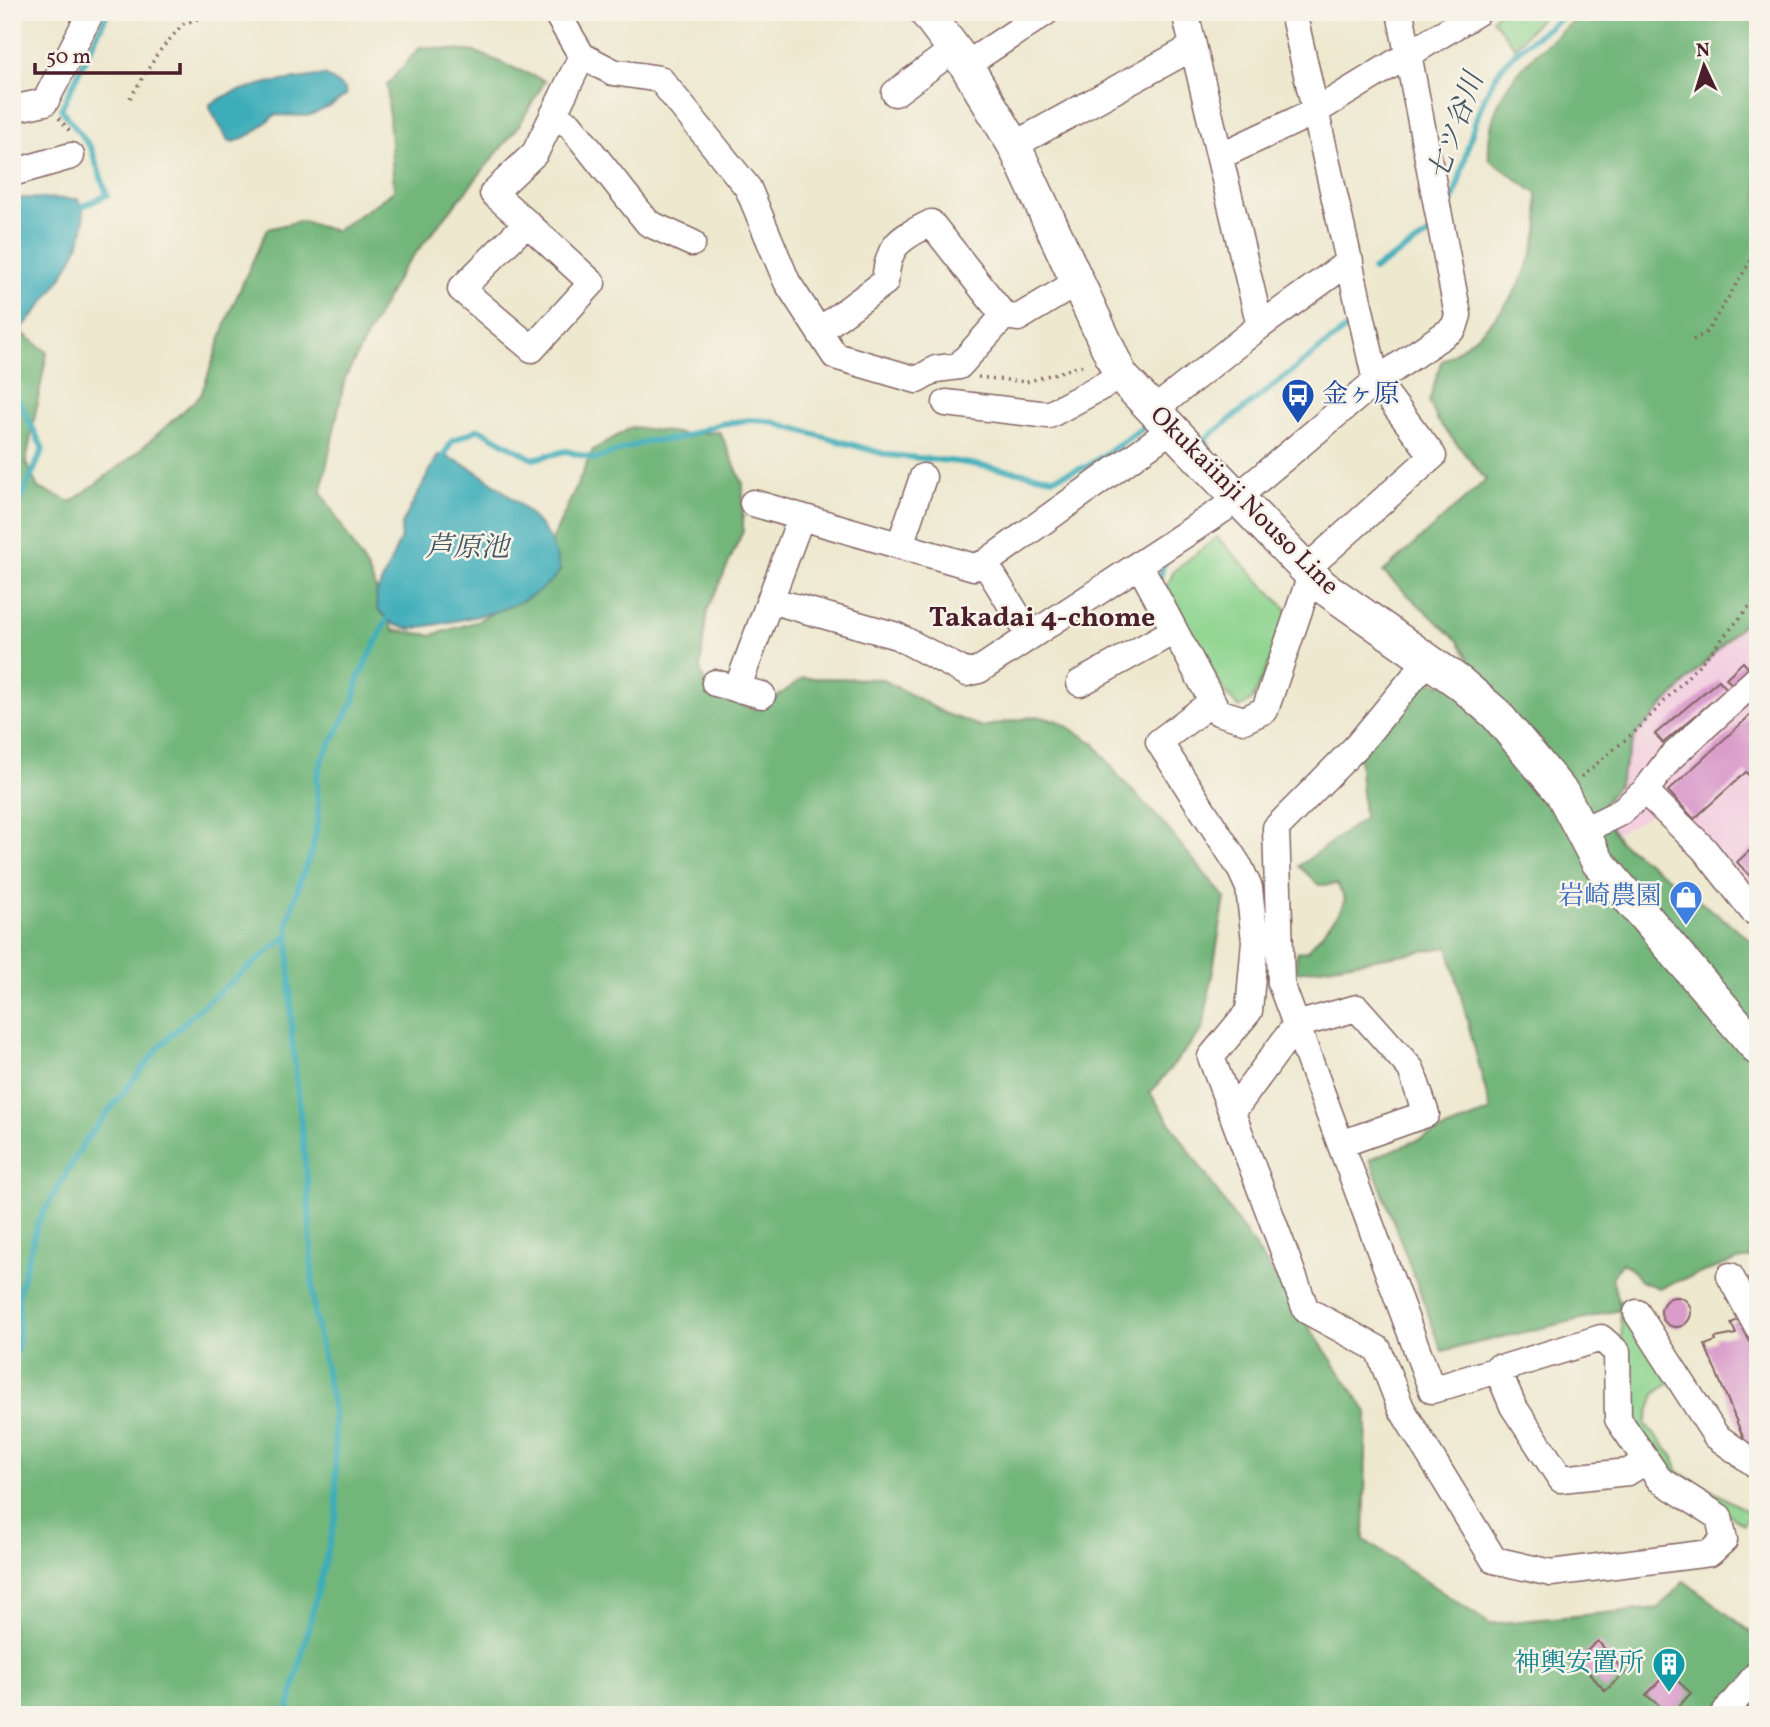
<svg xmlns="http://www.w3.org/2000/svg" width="1770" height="1727" viewBox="0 0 1770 1727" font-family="Vollkorn,'Noto Serif JP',serif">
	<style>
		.built { fill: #f3cfe0 }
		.green { fill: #8dd48f; stroke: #6c7a5d; stroke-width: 2 }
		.forest { fill: #72b67a; stroke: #5e6a52; stroke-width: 2 }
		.water { fill: #3dadb9; stroke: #446672; stroke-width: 2 }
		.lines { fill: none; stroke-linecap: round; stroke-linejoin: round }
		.stream { stroke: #3dadb9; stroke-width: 6 }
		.building { fill: #d99ccb }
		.minor-casing { stroke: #836564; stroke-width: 29 }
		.major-casing { stroke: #836564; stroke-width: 36 }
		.path { stroke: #836564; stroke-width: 3.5; stroke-dasharray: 2 5; stroke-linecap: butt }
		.minor { stroke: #fff; stroke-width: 26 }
		.major { stroke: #fff; stroke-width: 33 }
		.labels { text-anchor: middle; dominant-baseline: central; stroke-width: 5; stroke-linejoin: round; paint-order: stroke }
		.transit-label { font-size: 26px; fill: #164399; stroke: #f7f3e8; text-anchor: start }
		.street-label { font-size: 26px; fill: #4a1f2b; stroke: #f7f3e8 }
		.shop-label { font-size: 26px; fill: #366cbe; stroke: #f7f3e8; text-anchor: end }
		.culture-label { font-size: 26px; fill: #0d838f; stroke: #f7f3e8; text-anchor: end }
		.water-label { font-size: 28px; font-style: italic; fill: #455864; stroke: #f7f3e8 }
		.neighbourhood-label { font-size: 28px; font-weight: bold; fill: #4a1f2b; stroke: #f7f3e8 }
	</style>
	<rect width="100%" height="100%" fill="#f7f3e8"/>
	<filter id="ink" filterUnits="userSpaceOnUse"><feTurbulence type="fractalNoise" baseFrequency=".0143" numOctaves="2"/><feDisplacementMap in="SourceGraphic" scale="14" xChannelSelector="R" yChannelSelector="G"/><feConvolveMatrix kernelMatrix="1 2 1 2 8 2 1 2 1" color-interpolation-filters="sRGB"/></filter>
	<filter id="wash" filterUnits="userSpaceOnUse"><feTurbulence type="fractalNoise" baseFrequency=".00686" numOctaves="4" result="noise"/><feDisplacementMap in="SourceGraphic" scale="28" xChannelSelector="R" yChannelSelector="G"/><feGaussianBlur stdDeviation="1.57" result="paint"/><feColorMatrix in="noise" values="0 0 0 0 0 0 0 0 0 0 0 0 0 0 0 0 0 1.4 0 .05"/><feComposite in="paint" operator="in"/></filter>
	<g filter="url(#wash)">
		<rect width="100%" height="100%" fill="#eee8cf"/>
		<path class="built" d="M1758,608v325l-100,-122 -43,23 -14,-26 17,-23 18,-51z"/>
		<path class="green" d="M1499,12h47l-31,35 -23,-28z
			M1217,537l74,77 -38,85 -13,9 -14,-14 -61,-103 9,-20z
			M1616,1301l22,1 31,81 -14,11 -10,30 29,33 3,14 74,42 -8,11 -71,-49 -6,-16 -39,-42 -7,-107z"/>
		<path class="forest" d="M1584,12h174v596l-122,126 -18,51 -17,23 18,33 139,104v312l-20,3 -79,28 -19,-7 -10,-14 -9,-4 -9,15 8,32 -178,41 -72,-192 121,-48 -43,-164 -152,25 1,-20 10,-1 33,-39 5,-13 -8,-15 -18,1 -20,-19 65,-48 -5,-63 60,-73 11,-2 9,5 31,-24 -12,-20 -75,-69 103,-92 -48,-59 -9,-19 12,-40c49,-31 86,-71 97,-131 2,-11 -1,-25 -1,-37l-48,-35c-4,-72 46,-105 95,-147z
			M420,47l56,5 69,29 -27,46 -117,144 -56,107 -24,114 47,78 25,60 39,5 44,-13 53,-31 64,-141 39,-23 52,7 36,-2 23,52v47l-36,80 -7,57 9,28 50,14 44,-32 79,1 62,34 38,14 55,-11 21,5 36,22 26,35 40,42 65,78 -22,131 -53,64 217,319 -3,128 126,84 169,-16 25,-27 69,53 5,-4 -2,85h-1744v-1390l35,27 -21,110 12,26 33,14 61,-45 69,-62 29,-83 37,-83 33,-8 36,10 58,-40 -7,-106z"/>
		<path class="water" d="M325,75l20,14 1,6 -17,12 -21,9 -33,-1 -23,19 -18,8 -6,-2 -18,-31v-5l24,-12 34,-9z
			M12,198l66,1c25,34 -36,109 -60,133l-6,-1z
			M438,455c29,4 80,45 99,67 13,13 19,31 23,49 -33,43 -99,48 -149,58l-16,-4 -17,-15 -2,-15 24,-55 2,-16z"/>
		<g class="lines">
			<path class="stream" d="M1451,205c17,-45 21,-98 51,-138 17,-22 45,-37 67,-55
				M83,206l24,-11 -16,-47 -30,-39 47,-97
				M1373,270l60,-38
				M12,339l2,-8
				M12,386l31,63 -31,71
				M1208,444l-4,-4 143,-112
				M444,456l8,-15 27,-12 54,30 33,-8 29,8 52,-18 29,-2 44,-15 30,-4 18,1 120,34 71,7 94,16 35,-12 59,-41
				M1158,582l7,-22
				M12,1365l6,-18 1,-56 19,-69 47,-81 76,-96 33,-32 93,-77
				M287,1715l50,-202 -4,-106 -19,-96 -6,-123 -16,-150 -4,-116 12,-41 12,-30 6,-31 -1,-44 6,-19 31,-56 5,-24 28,-57"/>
		</g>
		<g id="blocks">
			<path class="building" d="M1743,662l8,9 -17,16 -8,-9z
				M1719,680l8,9 -64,54 -8,-9z
				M1758,708v53l-4,3 4,4v17l-12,-13 -52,47 -26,-28z
				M1758,843v42l-21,-23z
				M1661 1312a15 15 0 1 1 30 0a15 15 0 1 1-30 0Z
				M1740,1319l18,43v88l-13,-8 -40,-97 11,-4 -1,-3 21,-4 -5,-11z
				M1598,1641l27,32 -20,18 -28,-32z
				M1668,1672l23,21 -20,22 -25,-20z"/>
		</g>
	</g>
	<g filter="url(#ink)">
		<use href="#blocks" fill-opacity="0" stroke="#836564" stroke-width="2"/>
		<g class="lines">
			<defs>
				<path id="minor" d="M556,12l26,44 31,16 47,7 88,109 39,94 48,74 82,24 19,-11 23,-3 45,-50 14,2 60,-36
					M1185,12l75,314
					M1293,12l83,369 57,75 -127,113
					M966,65l80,-53
					M895,93l59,-44
					M12,109l33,-7 46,-90
					M553,115l17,10 78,98 44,20
					M1014,145l179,-98
					M1220,156l96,-45 162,-99
					M12,173l59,-17
					M527,223l65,60 -60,66 -71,-60 66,-66 -34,-30 42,-40 47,-97
					M819,331l66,-49c3,-38 14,-43 46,-59l73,93
					M946,403l103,12 72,-39
					M1154,410l106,-84 90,-65
					M753,503l221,64 11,-4 187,-134
					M900,545l23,-68
					M985,563l45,73
					M1139,564l79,148 26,8 21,-10 46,-135
					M770,600l127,36 70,37 12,-3 243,-160 154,-129 78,-53 4,-13 -58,-303
					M715,683l47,12
					M1080,683l94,-52
					M737,689l64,-172
					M1212,702l-53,40 81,126 9,20 6,53 -6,70 -38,46 95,253 72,39 23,59 93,152 57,13 159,-20 14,-13 -5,-23 -60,-38 -41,-60 -1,-67 -16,-14 -169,52 -151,-406 -5,-156 81,-82 71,-86
					M1645,791l59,58 49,62 5,-4
					M1582,831l37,-18 26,-22 24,-32 89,-81
					M1233,1111l63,-86 61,-17 54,61 15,45 -85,30
					M1730,1276l28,52
					M1637,1313l79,123 42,30
					M1497,1368l16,38 48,73 67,-7 18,-11
					M1723,1715l35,-42"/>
				<path id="major" d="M926,12l40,53 48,80 107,231 201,210 138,97 36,31 66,79 36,69 160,187"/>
			</defs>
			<use href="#minor" class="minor-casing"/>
			<use href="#major" class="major-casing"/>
			<path class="path" d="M130,98l28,-45 25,-29 35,-12
				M59,118l13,16
				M1693,340l14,-8 51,-83
				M978,377l48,5 61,-18
				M1581,777l56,-47 76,-80 45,-54"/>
			<use href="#minor" class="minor"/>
			<use href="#major" class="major"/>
		</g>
	</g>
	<defs>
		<symbol id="bus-pin" viewBox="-11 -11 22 30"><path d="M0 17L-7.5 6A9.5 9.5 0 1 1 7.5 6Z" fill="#1a4fb4" stroke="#f7f3e8"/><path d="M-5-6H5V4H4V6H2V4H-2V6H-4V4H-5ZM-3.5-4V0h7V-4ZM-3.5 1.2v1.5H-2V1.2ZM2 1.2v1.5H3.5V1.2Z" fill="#fff"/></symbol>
		<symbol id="shop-pin" viewBox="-11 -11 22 30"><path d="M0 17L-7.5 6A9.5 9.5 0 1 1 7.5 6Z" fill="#3f7fe0" stroke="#f7f3e8"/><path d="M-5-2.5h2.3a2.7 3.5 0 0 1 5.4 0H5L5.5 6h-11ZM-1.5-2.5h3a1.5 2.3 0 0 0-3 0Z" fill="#fff"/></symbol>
		<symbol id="building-pin" viewBox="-11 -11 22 30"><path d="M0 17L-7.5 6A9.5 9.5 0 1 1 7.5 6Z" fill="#0f9aa8" stroke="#f7f3e8"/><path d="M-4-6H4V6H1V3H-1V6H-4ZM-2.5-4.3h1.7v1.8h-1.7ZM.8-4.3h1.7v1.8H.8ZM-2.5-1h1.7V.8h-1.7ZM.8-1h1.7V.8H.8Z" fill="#fff"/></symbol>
	</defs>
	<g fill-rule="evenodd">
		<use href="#bus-pin" x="1279" y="376" width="38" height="52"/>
		<use href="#shop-pin" x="1667" y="878" width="38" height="52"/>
		<use href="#building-pin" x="1650" y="1645" width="38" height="52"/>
	</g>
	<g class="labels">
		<g class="transit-label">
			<text x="1322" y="395">金ヶ原</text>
		</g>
		<g class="street-label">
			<text transform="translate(1244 501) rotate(45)">Okukaiinji Nouso Line</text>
		</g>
		<g class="shop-label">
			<text x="1662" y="897">岩崎農園</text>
		</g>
		<g class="culture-label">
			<text x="1644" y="1664">神輿安置所</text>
		</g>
		<g class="water-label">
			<text transform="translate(1457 127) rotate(-70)">七ツ谷川</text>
			<text x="467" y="548">芦原池</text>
		</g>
		<g class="neighbourhood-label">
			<text x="1042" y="618">Takadai 4-chome</text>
		</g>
	</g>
	<rect width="1770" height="1727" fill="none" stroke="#f7f3e8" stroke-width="42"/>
	<g transform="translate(1704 66) rotate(356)" stroke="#f7f3e8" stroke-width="5" paint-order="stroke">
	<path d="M0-5L12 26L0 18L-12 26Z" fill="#4a1f2b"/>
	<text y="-10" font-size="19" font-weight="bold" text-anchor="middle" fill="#4a1f2b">N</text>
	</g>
	<path d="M35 63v10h145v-10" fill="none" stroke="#4a1f2b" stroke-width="3.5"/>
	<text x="46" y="63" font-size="21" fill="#4a1f2b" stroke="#f7f3e8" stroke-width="5" paint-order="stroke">50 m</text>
</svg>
